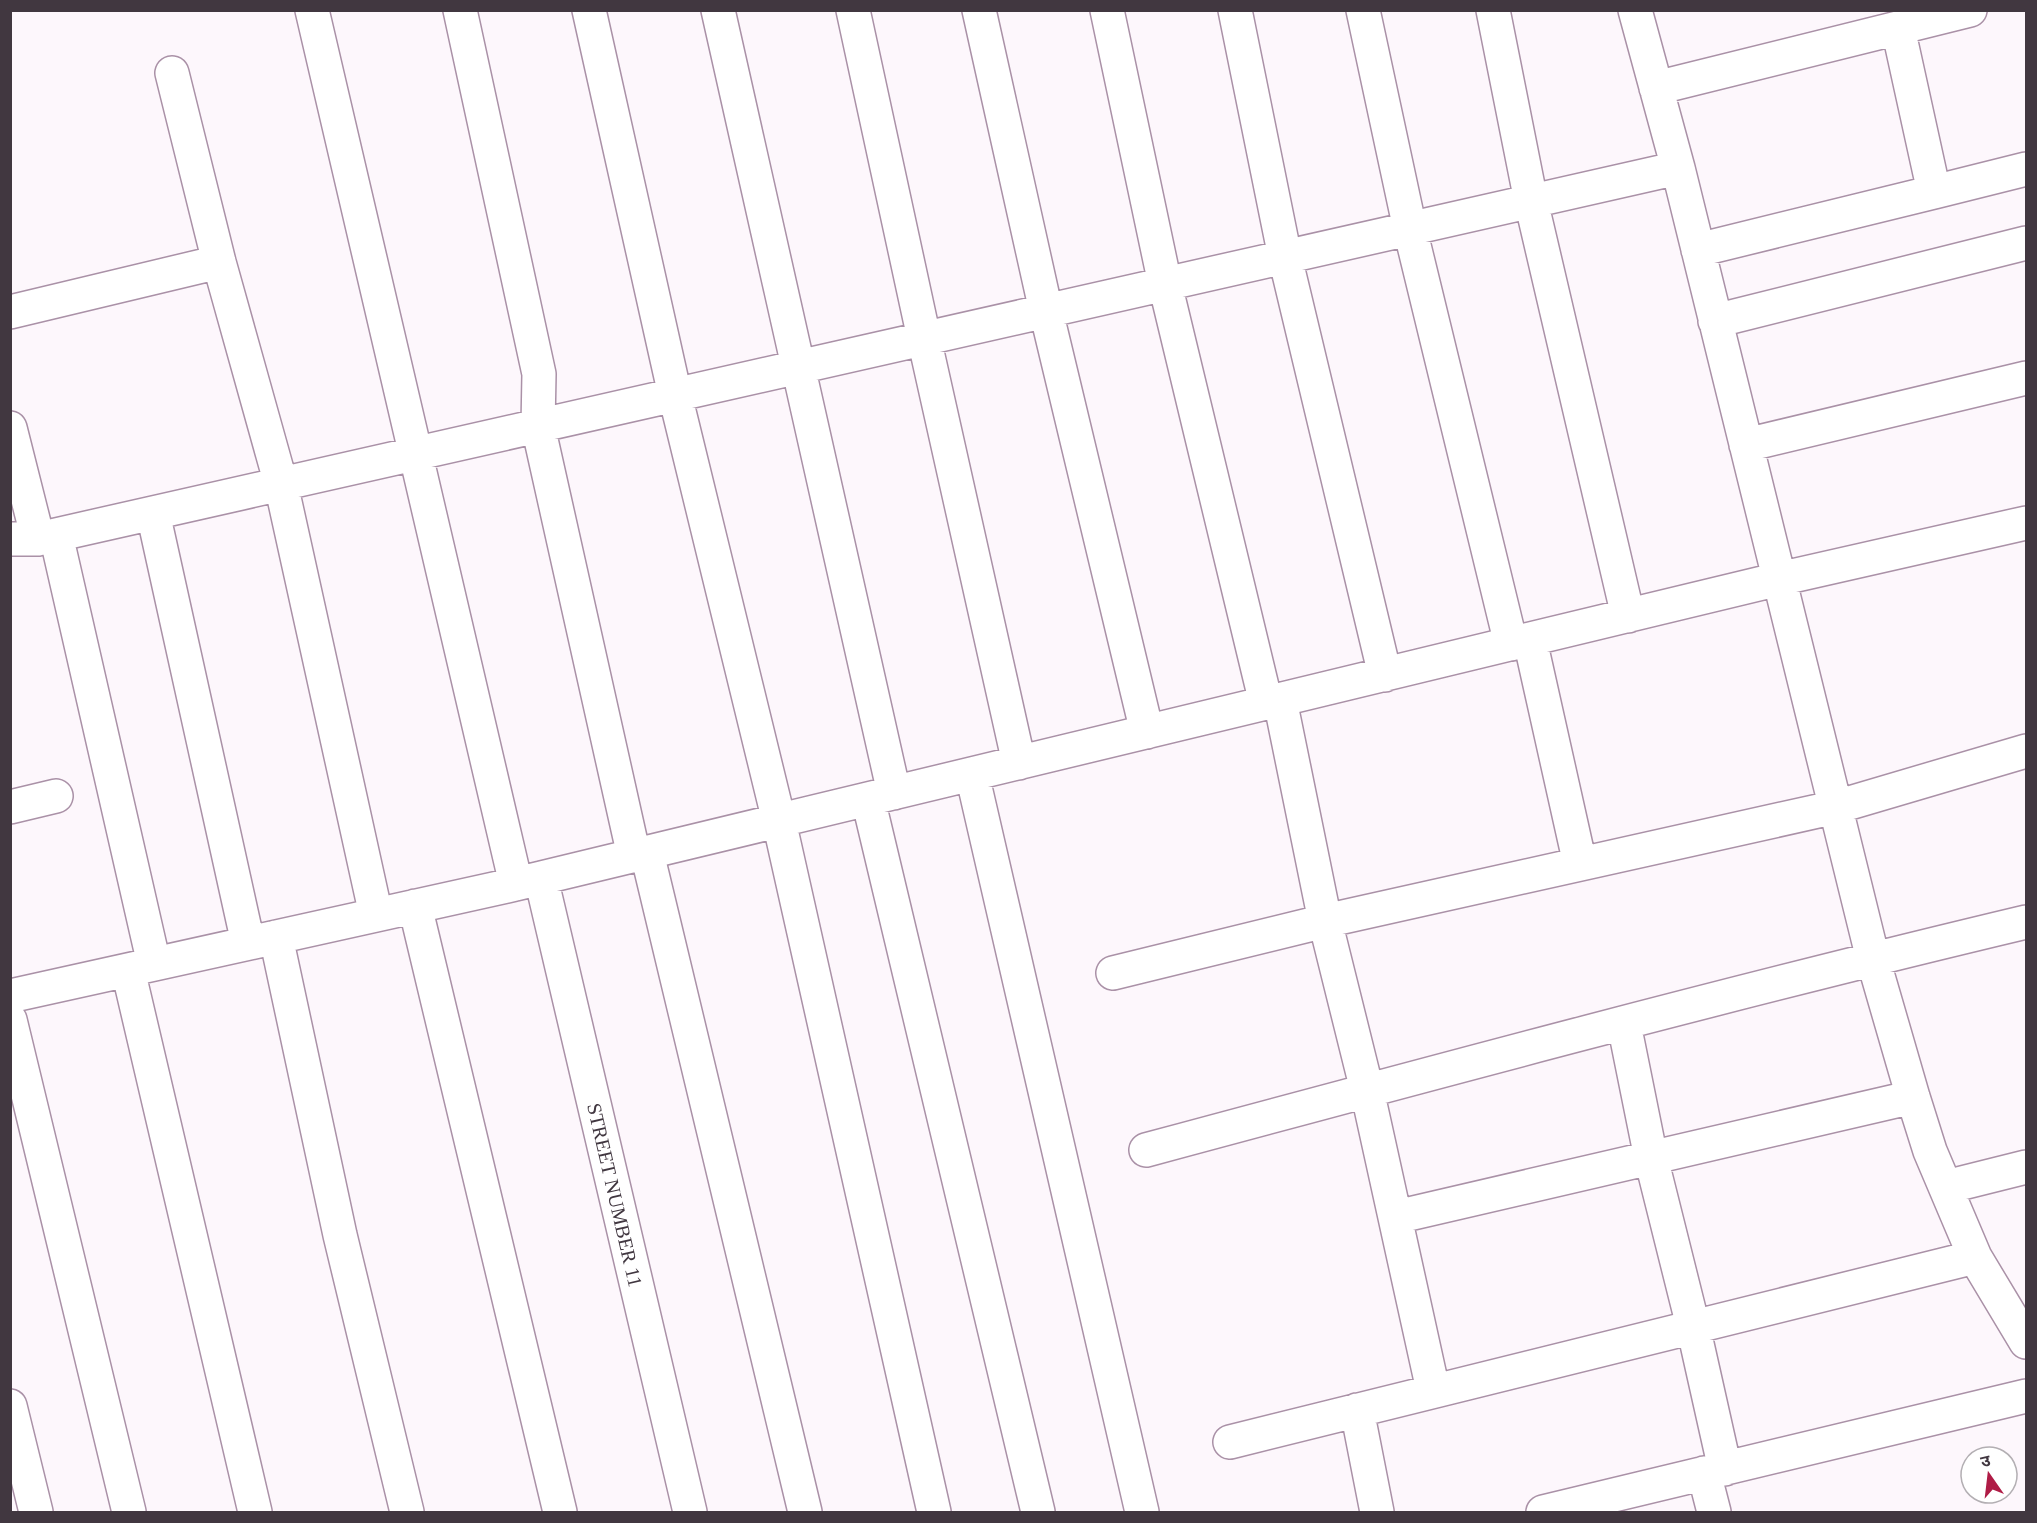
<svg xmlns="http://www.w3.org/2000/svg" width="2037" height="1523" viewBox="0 0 2037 1523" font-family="'Times New Roman','Noto Sans Devanagari',serif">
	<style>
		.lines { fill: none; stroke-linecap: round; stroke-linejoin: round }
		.minor-casing { stroke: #aa91a7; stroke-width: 36 }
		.minor { stroke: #fff; stroke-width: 33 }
		.labels { text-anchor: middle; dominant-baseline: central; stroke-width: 6; stroke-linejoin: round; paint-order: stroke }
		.street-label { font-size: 20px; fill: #413740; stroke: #fff }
	</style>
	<rect width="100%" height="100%" fill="#fdf7fc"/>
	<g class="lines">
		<defs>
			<path id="minor" d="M312,10l204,874
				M460,10l79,364 -1,52 96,430
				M589,10l86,385 104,426 155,691
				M718,10l176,783
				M853,10l71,328 95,425
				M979,10l67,301 101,421
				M1107,10l58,274 101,419
				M1235,10l50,247 100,418
				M1363,10l47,219 101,415
				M1493,10l38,191 97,415
				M1635,10l43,158 195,791 40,138 17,54 45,106 51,85
				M1898,28l36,164 92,-23
				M172,73l47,189 62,222 95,431
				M1656,88l314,-78
				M1698,250l236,-58
				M10,312l209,-50
				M1715,321l311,-78
				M10,428l28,111
				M1746,445l280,-67
				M153,513l95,430
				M56,535l98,429
				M10,539h28l1640,-371
				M1530,640l50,224
				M1280,700l45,221 42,169 66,300
				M972,774l170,738
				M868,799l170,713
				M10,807l46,-11
				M647,853l158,659
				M541,878l149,634
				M415,906l145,606
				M276,937l64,298 67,277
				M128,970l127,542
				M1113,973l212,-52 511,-114 190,-56
				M10,996l506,-112 1263,-305 247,-56
				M10,1020l119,492
				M1624,1024l27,134 42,168 32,143
				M1146,1150c293,-79 586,-158 880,-228
				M1946,1187l80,-20
				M1396,1217l517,-120
				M10,1406l26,106
				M1357,1410l20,102
				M1230,1442l745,-185
				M1704,1473l10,39
				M1543,1512l483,-116"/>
		</defs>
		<use href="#minor" class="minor-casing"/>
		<use href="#minor" class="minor"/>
	</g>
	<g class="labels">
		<g class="street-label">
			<text transform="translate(615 1195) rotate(77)">STREET NUMBER 11</text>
		</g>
	</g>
	<rect width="2037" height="1523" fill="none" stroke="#413740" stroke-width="24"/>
	<g transform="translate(1989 1475) rotate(346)"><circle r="28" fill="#ffffff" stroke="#b3afb3" stroke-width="1.5"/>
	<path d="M0-4.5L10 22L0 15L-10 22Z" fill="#af1c46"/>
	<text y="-9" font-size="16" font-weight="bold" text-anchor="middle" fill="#413740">उ</text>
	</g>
</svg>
